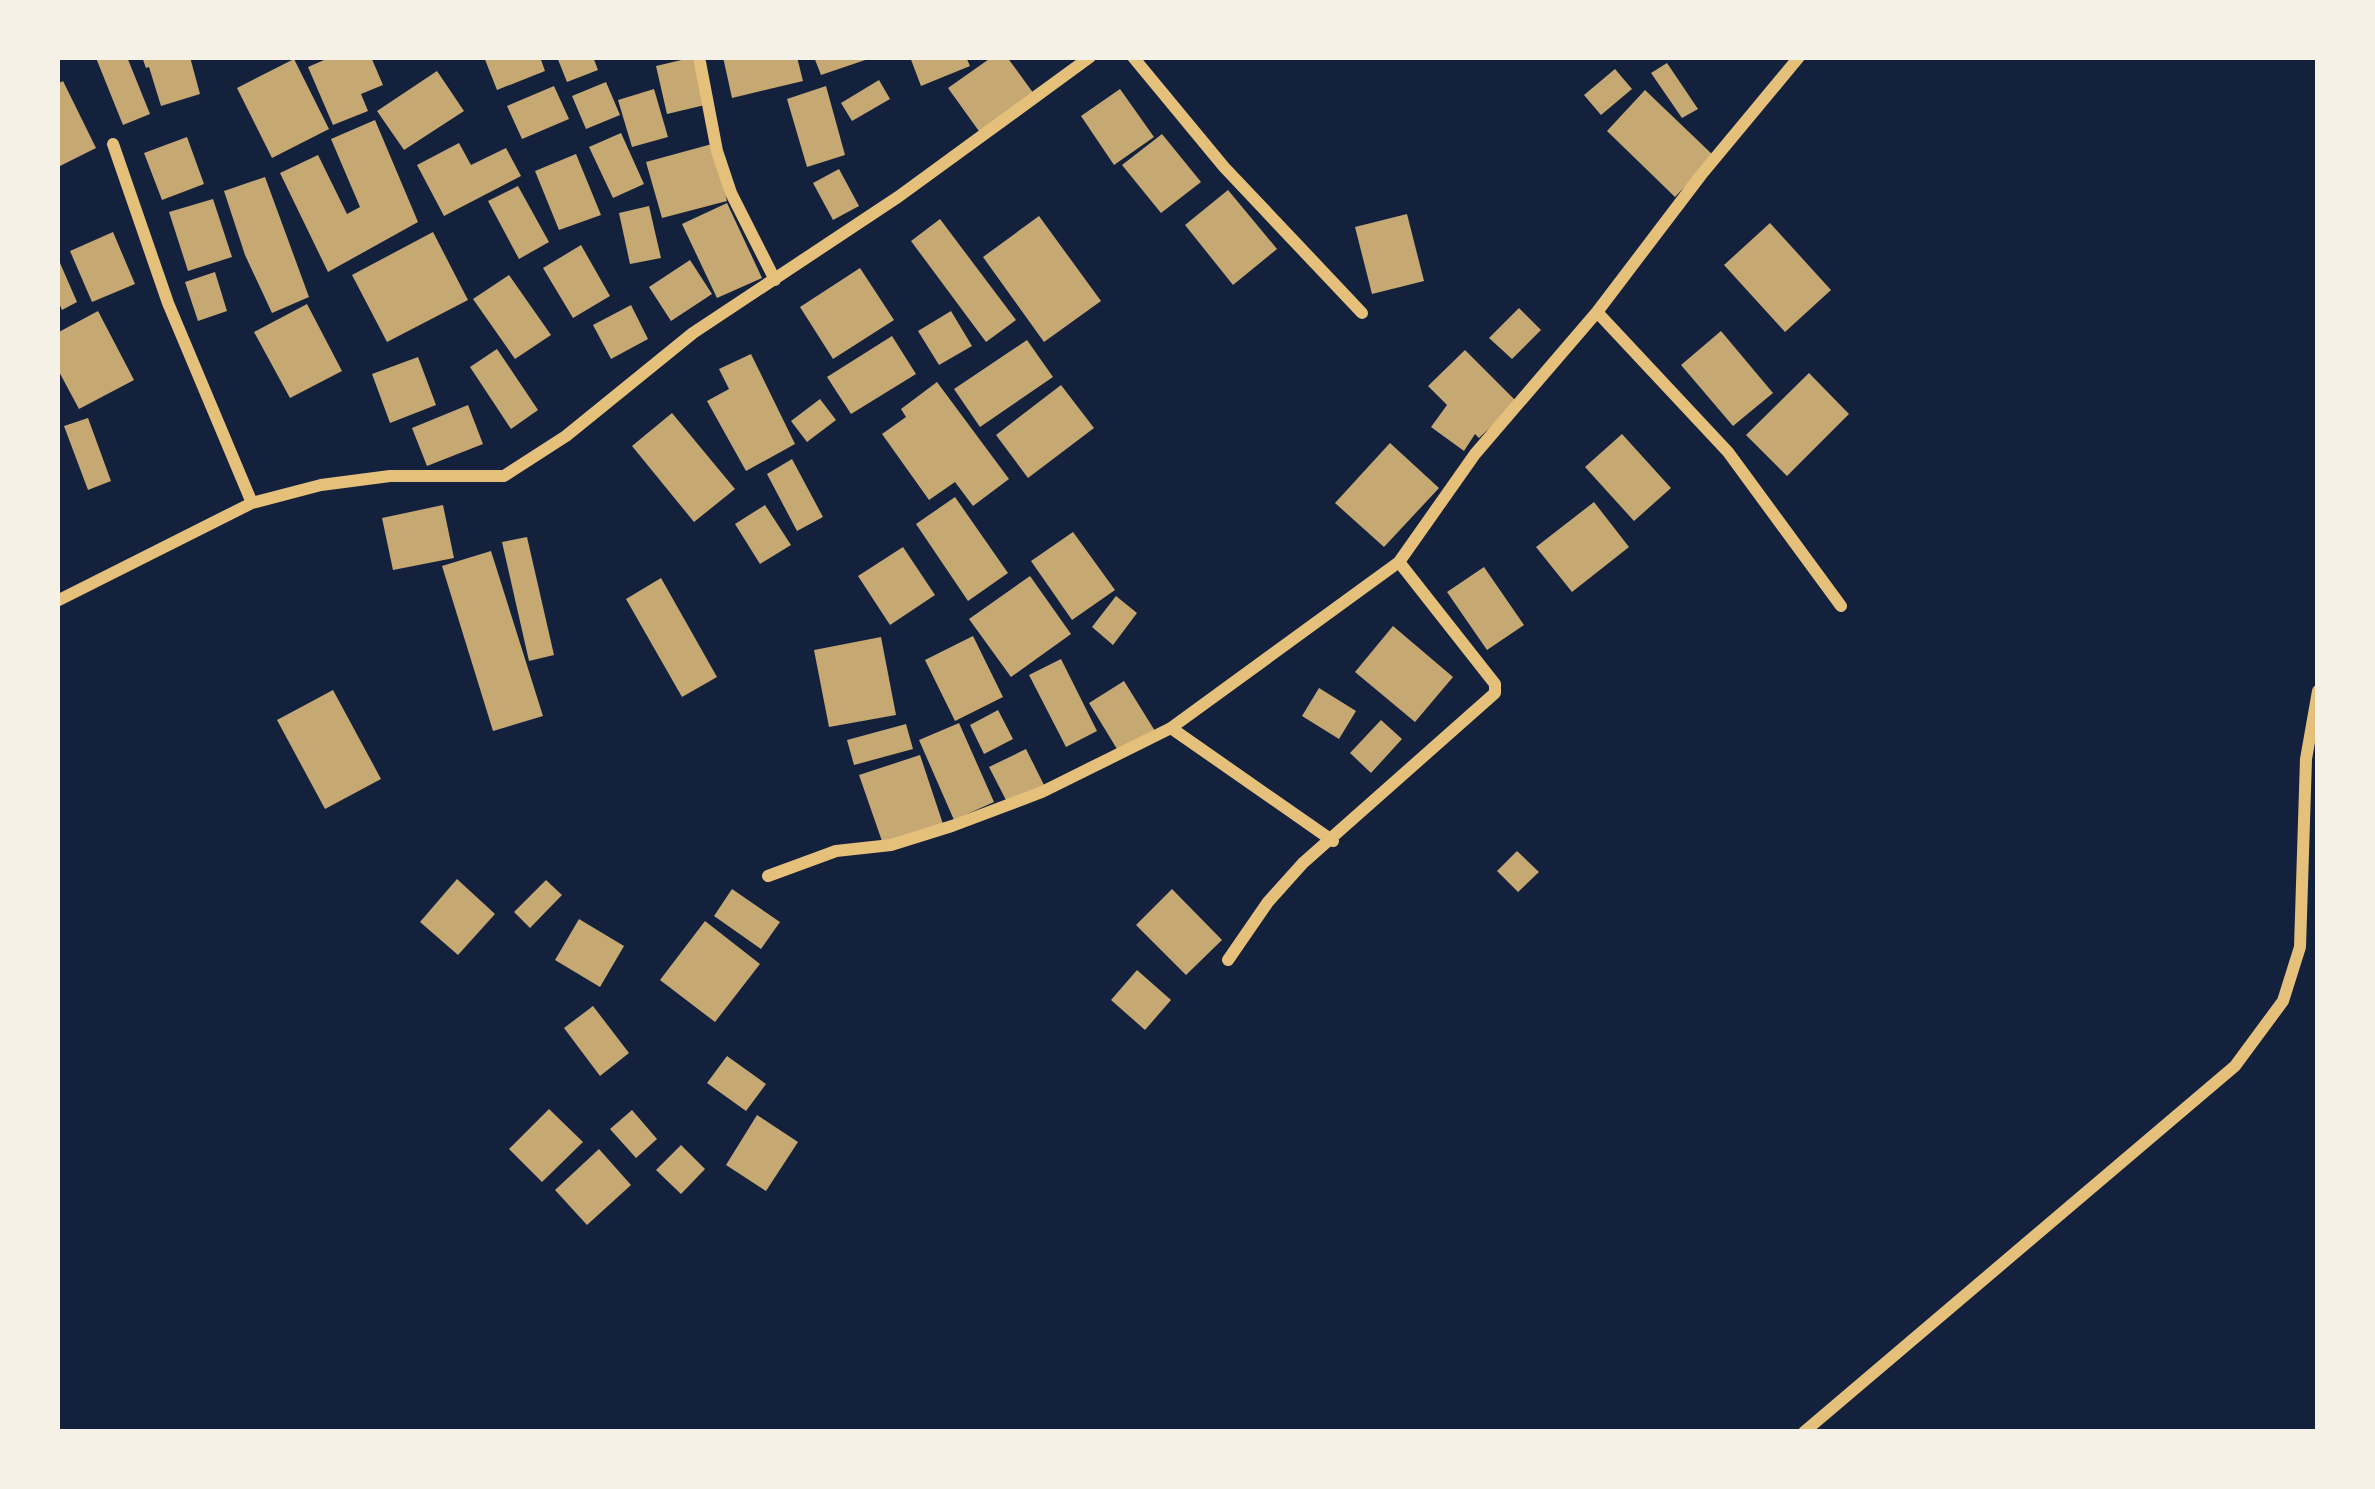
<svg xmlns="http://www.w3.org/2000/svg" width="2375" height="1489" viewBox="0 0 2375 1489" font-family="'Zilla Slab',serif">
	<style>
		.building { fill: #c6a872 }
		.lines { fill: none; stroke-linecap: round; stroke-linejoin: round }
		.minor { stroke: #e5c07b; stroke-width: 12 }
	</style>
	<rect width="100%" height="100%" fill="#14213d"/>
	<path class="building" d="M99,57h28l23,57 -27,11 -27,-67z
		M142,57h48l10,37 -39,12 -12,-39 -3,1z
		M331,57h40l12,28 -22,9 7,17 -35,14 -25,-58z
		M484,57h56l5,14 -48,19z
		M557,57h36l5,13 -31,12z
		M694,57l11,48 -38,9 -11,-48z
		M723,57h74l6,24 -71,17z
		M814,57h56l1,1 -50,17z
		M910,57h56l4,9 -49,20z
		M992,57h15l27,37 -53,40 -33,-46z
		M294,59l35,70 -57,29 -35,-70z
		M1667,63l31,46 -16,9 -31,-45z
		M1615,69l17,20 -31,26 -17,-20z
		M437,71l27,40 -60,39 -27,-39z
		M879,80l11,19 -38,22 -11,-18z
		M63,81l33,67 -36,18 -3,-82z
		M606,82l14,33 -34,14 -14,-33z
		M554,86l15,33 -47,20 -15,-33z
		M826,86l19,69 -38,12 -20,-68z
		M654,89l14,48 -36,10 -14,-47z
		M1120,89l34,48 -40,28 -33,-49z
		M1645,90l69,66 -39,41 -68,-66z
		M375,120l43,102 -90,50 -48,-99 38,-18 29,59 13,-7 -29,-68z
		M621,133l23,51 -31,14 -24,-51z
		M1162,134l39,48 -40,31 -39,-48z
		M187,137l17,47 -42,16 -18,-47z
		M459,143l12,22 35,-17 15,28 -77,40 -27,-51z
		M712,144l15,57 -65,17 -16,-56z
		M576,154l25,61 -42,15 -24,-59z
		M839,169l20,37 -26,14 -20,-37z
		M265,177l44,120 -37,16 -27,-58 -21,-64z
		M518,186l31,56 -30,17 -31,-58z
		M1228,190l49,59 -44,36 -48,-60z
		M213,199l19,58 -44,14 -19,-59z
		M727,203l35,75 -45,20 -35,-74z
		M649,206l12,52 -31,6 -11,-51z
		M1407,214l17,67 -52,13 -17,-67z
		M1039,216l62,85 -57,41 -61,-85z
		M940,219l76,101 -30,22 -75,-101z
		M1770,223l61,67 -46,42 -61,-67z
		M113,232l22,52 -43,18 -22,-51z
		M433,232l35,68 -81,42 -35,-67z
		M581,245l29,51 -37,22 -30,-50z
		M57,256l20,46 -15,8 -5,-11z
		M690,260l22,34 -41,27 -22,-34z
		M860,268l34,52 -61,39 -33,-52z
		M215,272l12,39 -29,10 -13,-39z
		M509,275l42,60 -36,24 -42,-60z
		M307,304l35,67 -52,27 -36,-66z
		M631,305l17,34 -37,20 -18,-34z
		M1519,308l22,22 -29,29 -23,-21z
		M98,311l36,69 -55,29 -22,-41v-35z
		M951,311l21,35 -33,19 -21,-34z
		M1721,331l52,62 -40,33 -52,-61z
		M892,336l24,38 -65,40 -24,-37z
		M1027,340l26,37 -73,50 -26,-38z
		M497,349l41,61 -27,19 -41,-62z
		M1465,350l52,52 -38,36 -4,-4 -11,17 -33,-24 16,-22 -19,-19z
		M751,354l44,90 -49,27 -39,-70 22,-12 -10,-20z
		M418,357l18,48 -46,18 -18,-49z
		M1809,373l40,41 -62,62 -41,-41z
		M937,382l72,97 -36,27 -18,-24 -26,18 -47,-66 24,-17 -5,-8z
		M1061,385l33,43 -66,50 -32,-43z
		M820,399l16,21 -29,22 -16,-21z
		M468,405l15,39 -56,22 -15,-38z
		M672,413l63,76 -41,33 -62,-76z
		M88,418l23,63 -23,9 -24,-64z
		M1622,434l49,54 -37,33 -49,-54z
		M1390,443l49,45 -55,59 -49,-44z
		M792,459l31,58 -26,14 -30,-57z
		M955,497l53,76 -40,28 -52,-77z
		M1594,502l35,45 -57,45 -36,-45z
		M443,505l11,53 -61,12 -11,-52z
		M765,505l26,40 -31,19 -25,-40z
		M1073,532l42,58 -43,30 -41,-59z
		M527,537l27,118 -25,6 -27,-119z
		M903,547l32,48 -45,30 -32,-49z
		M491,551l52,165 -50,15 -51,-165z
		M1484,567l40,58 -37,25 -40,-58z
		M1030,576l41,58 -60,43 -42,-58z
		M661,578l56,99 -35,20 -56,-98z
		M1116,596l21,17 -24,32 -21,-18z
		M1393,626l60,51 -38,45 -60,-50z
		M973,636l30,61 -48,24 -30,-61z
		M881,637l15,78 -67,12 -15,-77z
		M1061,659l36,72 -31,16 -37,-72z
		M1124,681l31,50 -35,23 -31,-51z
		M1319,688l37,23 -17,28 -37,-23z
		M333,690l48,89 -56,30 -48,-89z
		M998,710l15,29 -29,15 -14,-29z
		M1381,720l21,19 -31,34 -21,-20z
		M959,723l35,79 -40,18 -35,-80z
		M906,724l7,25 -59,16 -7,-25z
		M1026,749l18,36 -36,19 -19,-37z
		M920,755l23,69 -60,20 -24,-69z
		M1517,851l22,21 -21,20 -21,-21z
		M457,879l38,35 -37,41 -38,-33z
		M546,880l16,15 -32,33 -16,-16z
		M732,889l48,33 -19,27 -47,-33z
		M1172,889l50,51 -36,35 -50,-50z
		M579,919l45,27 -24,41 -45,-27z
		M705,921l55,43 -45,58 -55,-42z
		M1137,970l34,30 -26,30 -34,-30z
		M593,1006l36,47 -29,23 -36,-48z
		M727,1056l39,28 -20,27 -39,-28z
		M549,1109l34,33 -41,40 -33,-33z
		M632,1110l25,29 -21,19 -26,-29z
		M757,1115l41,27 -32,49 -40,-26z
		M681,1145l24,24 -24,25 -25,-24z
		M599,1149l32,36 -44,40 -32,-35z"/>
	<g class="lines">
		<path class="minor" d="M699,57l18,94 14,42 44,87
			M1133,57l91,110 138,146
			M113,144l55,159 84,200
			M1597,312l131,140 113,154
			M57,601l195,-98 69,-18 69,-9h114l62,-40 127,-103 205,-136 192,-140
			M1171,728l162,113
			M768,876l68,-25 55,-6 61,-19 90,-34 129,-64 228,-166 76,-108 122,-142 104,-137 98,-118
			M1228,960l40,-58 35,-39 192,-170v-9l-96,-122
			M1804,1432l431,-366 48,-65 17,-54 6,-188 12,-68"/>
	</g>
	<rect width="2375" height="1489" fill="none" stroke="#f6f1e7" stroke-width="120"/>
</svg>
